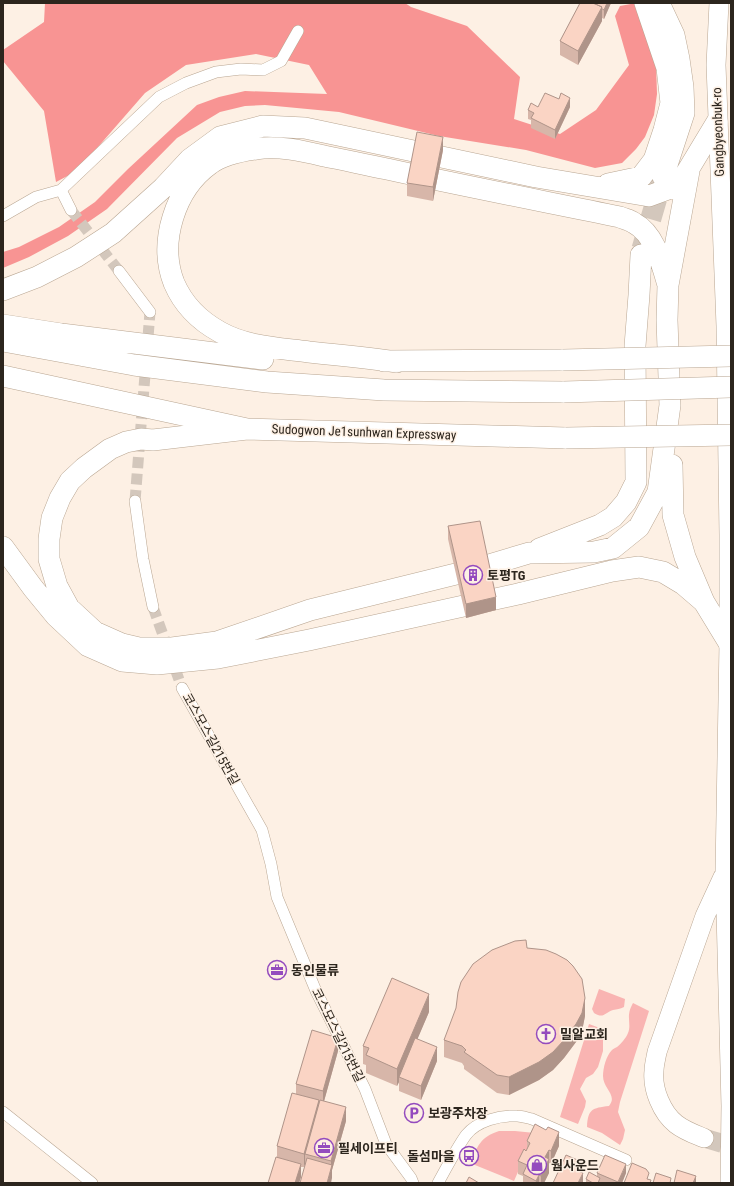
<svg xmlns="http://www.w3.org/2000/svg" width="734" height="1186" viewBox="0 0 734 1186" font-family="'Roboto Condensed','Noto Sans KR',sans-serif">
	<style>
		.green { fill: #f9b4b2 }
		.forest { fill: #f89493 }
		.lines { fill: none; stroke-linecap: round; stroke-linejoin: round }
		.minor-tunnel { stroke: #d3c7bc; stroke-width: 11; stroke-dasharray: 11 5.5; stroke-linecap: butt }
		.trunk-tunnel { stroke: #d3c7bc; stroke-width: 19; stroke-dasharray: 19 10; stroke-linecap: butt }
		.motorway-tunnel { stroke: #d3c7bc; stroke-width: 21; stroke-dasharray: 21 10; stroke-linecap: butt }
		.minor-casing { stroke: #b9a692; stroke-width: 12 }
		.trunk-casing { stroke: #b9a692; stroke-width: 20 }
		.motorway-casing { stroke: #b9a692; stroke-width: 22 }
		.minor { stroke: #fff; stroke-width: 11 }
		.trunk { stroke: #fff; stroke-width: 19 }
		.motorway { stroke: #fff; stroke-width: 21 }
		.motorway-bridge-casing { stroke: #b9a692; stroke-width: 22; stroke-linecap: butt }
		.motorway-bridge { stroke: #fff; stroke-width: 21 }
		.wall { fill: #d7b6a9 }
		.shaded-wall { fill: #af9489 }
		.building { fill: #fad4c4; stroke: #af9489 }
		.labels { text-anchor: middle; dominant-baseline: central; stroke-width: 3; stroke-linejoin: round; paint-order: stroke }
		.street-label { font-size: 13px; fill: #2c251d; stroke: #fdf0e4 }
		.poi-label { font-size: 13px; font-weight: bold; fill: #2c251d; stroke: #fdf0e4; text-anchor: start }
	</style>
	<rect width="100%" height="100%" fill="#fdf0e4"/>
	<path class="green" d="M599,989l26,10 -1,8c-4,2 -7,2 -11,3 -9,3 -9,9 -19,3l-2,-4z
		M633,1003l16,8 -29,91 -2,10 7,18 -2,9 -3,6 -18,-12 -15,-6c1,-18 5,-19 22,-21 9,-11 -6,-17 -6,-30 0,-8 3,-20 9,-26 1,-1 3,-2 5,-3 4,-3 9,-9 11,-14 4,-10 -3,-16 5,-30z
		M589,1024l8,3 6,9v15l-5,16 -5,7 -7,4 -6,11 6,12 -1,6 -7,17 -18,-7z
		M499,1131h16l20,2 -21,48 -44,-18c8,-17 10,-26 29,-32z"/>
	<path class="forest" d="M45,3h360l6,4 56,19 53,51 -6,42 46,15 36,-24 33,-45 -14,-49 5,-10 16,-3 20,61 1,30 -3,21 -9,22 -9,12 -14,14 -27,5 -69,-18 -87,-14 -100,-24 -74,-7 -20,1 -25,6 -43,26 -70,71 -39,27 -39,21 -26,11v-16l16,-5 40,-20 36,-25 33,-33 69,-64 22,-8 26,-6 82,3 -18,-29 -53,-11 -70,11 -41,28 -68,78 -21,11 -12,-71 -41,-50v-11l41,-28z"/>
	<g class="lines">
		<path class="minor-tunnel" d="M71,210l48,61
			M135,501l15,-189
			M153,607l29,81"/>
		<path class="trunk-tunnel" d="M704,1138l20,6 7,-2"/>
		<path class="motorway-tunnel" d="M642,249l21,-72"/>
		<defs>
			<path id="minor" d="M61,190l10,20
				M3,216l33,-19 25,-7 98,-93 27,-14 30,-11 25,-3 22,1 18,-9 17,-30
				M119,271l31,41
				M135,501l8,58 10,48
				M182,688l80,142 9,34 6,33 39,94 49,98 21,55 25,34 2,5
				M3,1112l89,71
				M438,1183c9,-16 18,-34 28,-48 11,-14 34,-20 51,-19 5,0 10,2 15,3l94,41"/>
			<path id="trunk" d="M719,3l-3,62 10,261 3,209v108l-4,229 6,234 -1,77
				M704,1138c-10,-4 -19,-7 -28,-14 -14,-11 -24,-35 -22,-53 0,-6 2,-13 3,-19l48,-136 18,-39"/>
			<path id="motorway" d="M659,3l15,32 5,24 4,28 1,26 -21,64
				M608,184l33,-7 13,-17 10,-30 7,-27 -4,-35 -22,-65
				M3,290l34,-13 39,-20 37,-24 50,-45 27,-29 30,-22 43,-11 42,2 231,49 113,19 30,-11 38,-63
				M3,325l58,9 202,25
				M3,341l131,24 133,17 117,8 180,2
				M384,361l179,-1
				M397,362c-29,-4 -58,-7 -88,-10 -30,-4 -62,-5 -89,-20 -20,-11 -37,-28 -46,-49 -16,-41 1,-94 36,-119 12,-9 32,-13 46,-15 21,-4 47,2 68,7 21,4 42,9 63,13 77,17 155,32 233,48 4,2 10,3 14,6 21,11 28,42 34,62
				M3,376l244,53 319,9
				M670,406l-3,-86 1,-35 21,-114
				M247,429l-94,11 -12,-1 -15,3 -16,7 -26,19 -14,13 -10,17 -8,20 -3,21v20l8,27 12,22 26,24 27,12 17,4h33l45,-6 93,-32 162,-40 57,-17 65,-1 19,-4 26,-21 19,-35 12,-87
				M672,465l1,50 12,42 19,45 25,41
				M3,547l30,41 23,28 32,30 34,15 35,3 61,-6 91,-18 209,-46 94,-23 27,-4 24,5 20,12 21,18
				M539,549l61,-24 13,-8 13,-15 10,-20 -1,-136 4,-51 2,-40"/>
		</defs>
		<use href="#minor" class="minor-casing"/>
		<use href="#trunk" class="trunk-casing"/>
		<use href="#motorway" class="motorway-casing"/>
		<use href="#minor" class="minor"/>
		<use href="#trunk" class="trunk"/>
		<use href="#motorway" class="motorway"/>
		<defs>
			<path id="motorway-bridge" d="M563,360l168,-4
				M564,392l167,-5
				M566,438l165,-3"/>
		</defs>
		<use href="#motorway-bridge" class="motorway-bridge-casing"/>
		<use href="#motorway-bridge" class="motorway-bridge"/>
	</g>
	<path class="wall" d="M580,3h31l-7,16 -2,-1v3l-24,44 -18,-10v-14z
		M538,107h32l-15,32 -24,-11v-8l-3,-1v-9z
		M443,150l-10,51 -26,-5v-13z
		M448,526l48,84 -30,8 -18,-79z
		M527,948l58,68 -3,15 -6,11 -12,16 -11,12 -14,10 -30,15 -12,-2 -33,-24v-3l-2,-3 -18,-6v-17z
		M429,1012l-12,27 20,22 -16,39 -22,-9v-9l-2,4 -31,-13v-8l-3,-1v-18z
		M338,1051l-14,50 22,20 -14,49v8l-27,-11v-3l-1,3h-3v10l-2,6h-31l9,-26v-11l19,-52v-10z
		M527,1141l32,5 -8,18 -2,-1v10l-5,10h-21v-7l-5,-2v-13l9,-12z
		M597,1173h29l-4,10h-36v-4l11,-2z"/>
	<path class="shaded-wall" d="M607,3h4l-7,16v-9z
		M602,7v14l-24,44v-14z
		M570,98v9l-15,32v-9z
		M443,137v13l-10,51v-14z
		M496,597v13l-30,8v-14z
		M429,994v18l-28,66 -2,-1v5l-2,4v-17z
		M585,998v18l-3,15 -6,11 -12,16 -11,12 -14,10 -30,15v-18z
		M338,1038v13l-15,54v-14z
		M437,1047v14l-16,39v-14z
		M319,1100v14l-14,40v10l-1,3v-13z
		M346,1107v14l-14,49v8l-1,5h-4l4,-14v-8z
		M559,1132v14l-8,18v-13z
		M549,1150v23l-5,10h-3v-7l4,-19z
		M582,1162v9l-4,9v-9z
		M301,1164v13l-2,6h-4z
		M626,1164v9l-4,10h-4z
		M583,1173v9l-1,1h-4z
		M539,1175v8h-3v-2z
		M696,1176v7h-3z"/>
	<path class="building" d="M580,3h13l9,4 -24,44 -18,-10z
		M593,3h14l-3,7 -3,-2 1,-1z
		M545,93l14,6 2,-6 9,5 -15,32 -24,-12 3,-5 -6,-3 3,-7 7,4z
		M417,132l26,5 -10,50 -26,-4z
		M480,521l16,76 -30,7 -18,-78z
		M526,940l1,8 19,2 10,4 11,6 6,6 9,13 3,19 -3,15 -6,11 -12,16 -11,12 -14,10 -30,15 -12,-2 -33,-23 2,-2 -4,-4 -18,-6 12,-32 2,-16 3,-10 12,-18 19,-14 23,-9z
		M392,978l37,16 -32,75 -31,-14 3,-7 -6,-2z
		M312,1030l26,8 -15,53 -27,-7z
		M415,1038l22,9 -16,39 -22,-9z
		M292,1093l27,7 -15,54 -27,-8z
		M320,1100l26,7 -15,54 -26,-7z
		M535,1124l11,6 2,-3 11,5 -8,19 -2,-1 -4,7 4,2 -8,17 -2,-1 -3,6 -13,-7 4,-9 -9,-4 6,-12 2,2 4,-8 -3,-2z
		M566,1155l16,7 -4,9 5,2 -5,10h-25z
		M605,1155l21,9 -8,18 -21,-9z
		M276,1157l25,7 -6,19h-27z
		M307,1158l25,7 -5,18h-27z
		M632,1163l14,6 3,4 -2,6 4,1 -1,3h-26z
		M677,1170l19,6 -3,7h-19z
		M589,1172l11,6 -2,5h-5l-7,-4z
		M656,1173l15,5 -1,5h-17z
		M469,1177l10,6h-13z"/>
	<defs>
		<symbol id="building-ring" viewBox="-11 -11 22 22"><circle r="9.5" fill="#fdf0e4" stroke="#944bbe" stroke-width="1.5"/><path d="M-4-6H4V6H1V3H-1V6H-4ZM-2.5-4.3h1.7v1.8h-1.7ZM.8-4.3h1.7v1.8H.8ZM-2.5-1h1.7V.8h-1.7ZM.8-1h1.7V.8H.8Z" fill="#944bbe"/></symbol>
		<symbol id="office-ring" viewBox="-11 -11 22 22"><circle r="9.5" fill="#fdf0e4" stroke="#944bbe" stroke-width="1.5"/><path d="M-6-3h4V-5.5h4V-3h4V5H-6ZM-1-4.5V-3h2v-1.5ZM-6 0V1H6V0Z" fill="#944bbe"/></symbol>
		<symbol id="church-ring" viewBox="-11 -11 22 22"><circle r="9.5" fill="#fdf0e4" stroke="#944bbe" stroke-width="1.5"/><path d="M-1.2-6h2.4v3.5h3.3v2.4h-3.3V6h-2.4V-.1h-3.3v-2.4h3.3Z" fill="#944bbe"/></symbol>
		<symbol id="parking-ring" viewBox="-11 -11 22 22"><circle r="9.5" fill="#fdf0e4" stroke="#944bbe" stroke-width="1.5"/><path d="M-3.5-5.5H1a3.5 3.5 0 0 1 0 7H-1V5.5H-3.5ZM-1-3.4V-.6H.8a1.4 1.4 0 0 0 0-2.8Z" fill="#944bbe"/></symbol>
		<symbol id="bus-ring" viewBox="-11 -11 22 22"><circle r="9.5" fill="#fdf0e4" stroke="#944bbe" stroke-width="1.5"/><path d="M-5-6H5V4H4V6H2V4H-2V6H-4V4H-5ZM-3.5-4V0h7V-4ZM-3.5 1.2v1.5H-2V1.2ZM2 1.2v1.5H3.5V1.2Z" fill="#944bbe"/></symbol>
		<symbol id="shop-ring" viewBox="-11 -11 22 22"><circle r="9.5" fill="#fdf0e4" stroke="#944bbe" stroke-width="1.5"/><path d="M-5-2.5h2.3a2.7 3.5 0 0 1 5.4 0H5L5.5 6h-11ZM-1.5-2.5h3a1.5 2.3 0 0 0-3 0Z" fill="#944bbe"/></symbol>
	</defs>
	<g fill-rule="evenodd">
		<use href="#building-ring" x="462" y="564" width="22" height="22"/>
		<use href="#office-ring" x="266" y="959" width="22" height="22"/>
		<use href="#church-ring" x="535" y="1023" width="22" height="22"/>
		<use href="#parking-ring" x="403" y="1102" width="22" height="22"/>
		<use href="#office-ring" x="313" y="1137" width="22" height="22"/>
		<use href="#bus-ring" x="458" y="1145" width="22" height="22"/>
		<use href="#shop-ring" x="526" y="1154" width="22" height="22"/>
	</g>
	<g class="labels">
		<g class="street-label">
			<text transform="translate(718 132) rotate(-92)">Gangbyeonbuk-ro</text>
			<text transform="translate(364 432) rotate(2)">Sudogwon Je1sunhwan Expressway</text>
			<text transform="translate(211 739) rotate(61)">코스모스길215번길</text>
			<text transform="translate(338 1035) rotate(64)">코스모스길215번길</text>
		</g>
		<g class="poi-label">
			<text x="487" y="575">토평TG</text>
			<text x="291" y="970">동인물류</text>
			<text x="560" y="1034">밀알교회</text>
			<text x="428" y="1113">보광주차장</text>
			<text x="338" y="1148">필세이프티</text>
			<text x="455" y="1156" text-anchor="end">돌섬마을</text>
			<text x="551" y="1165">웜사운드</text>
		</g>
	</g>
	<rect width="734" height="1186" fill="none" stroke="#2c251d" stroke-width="8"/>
</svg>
